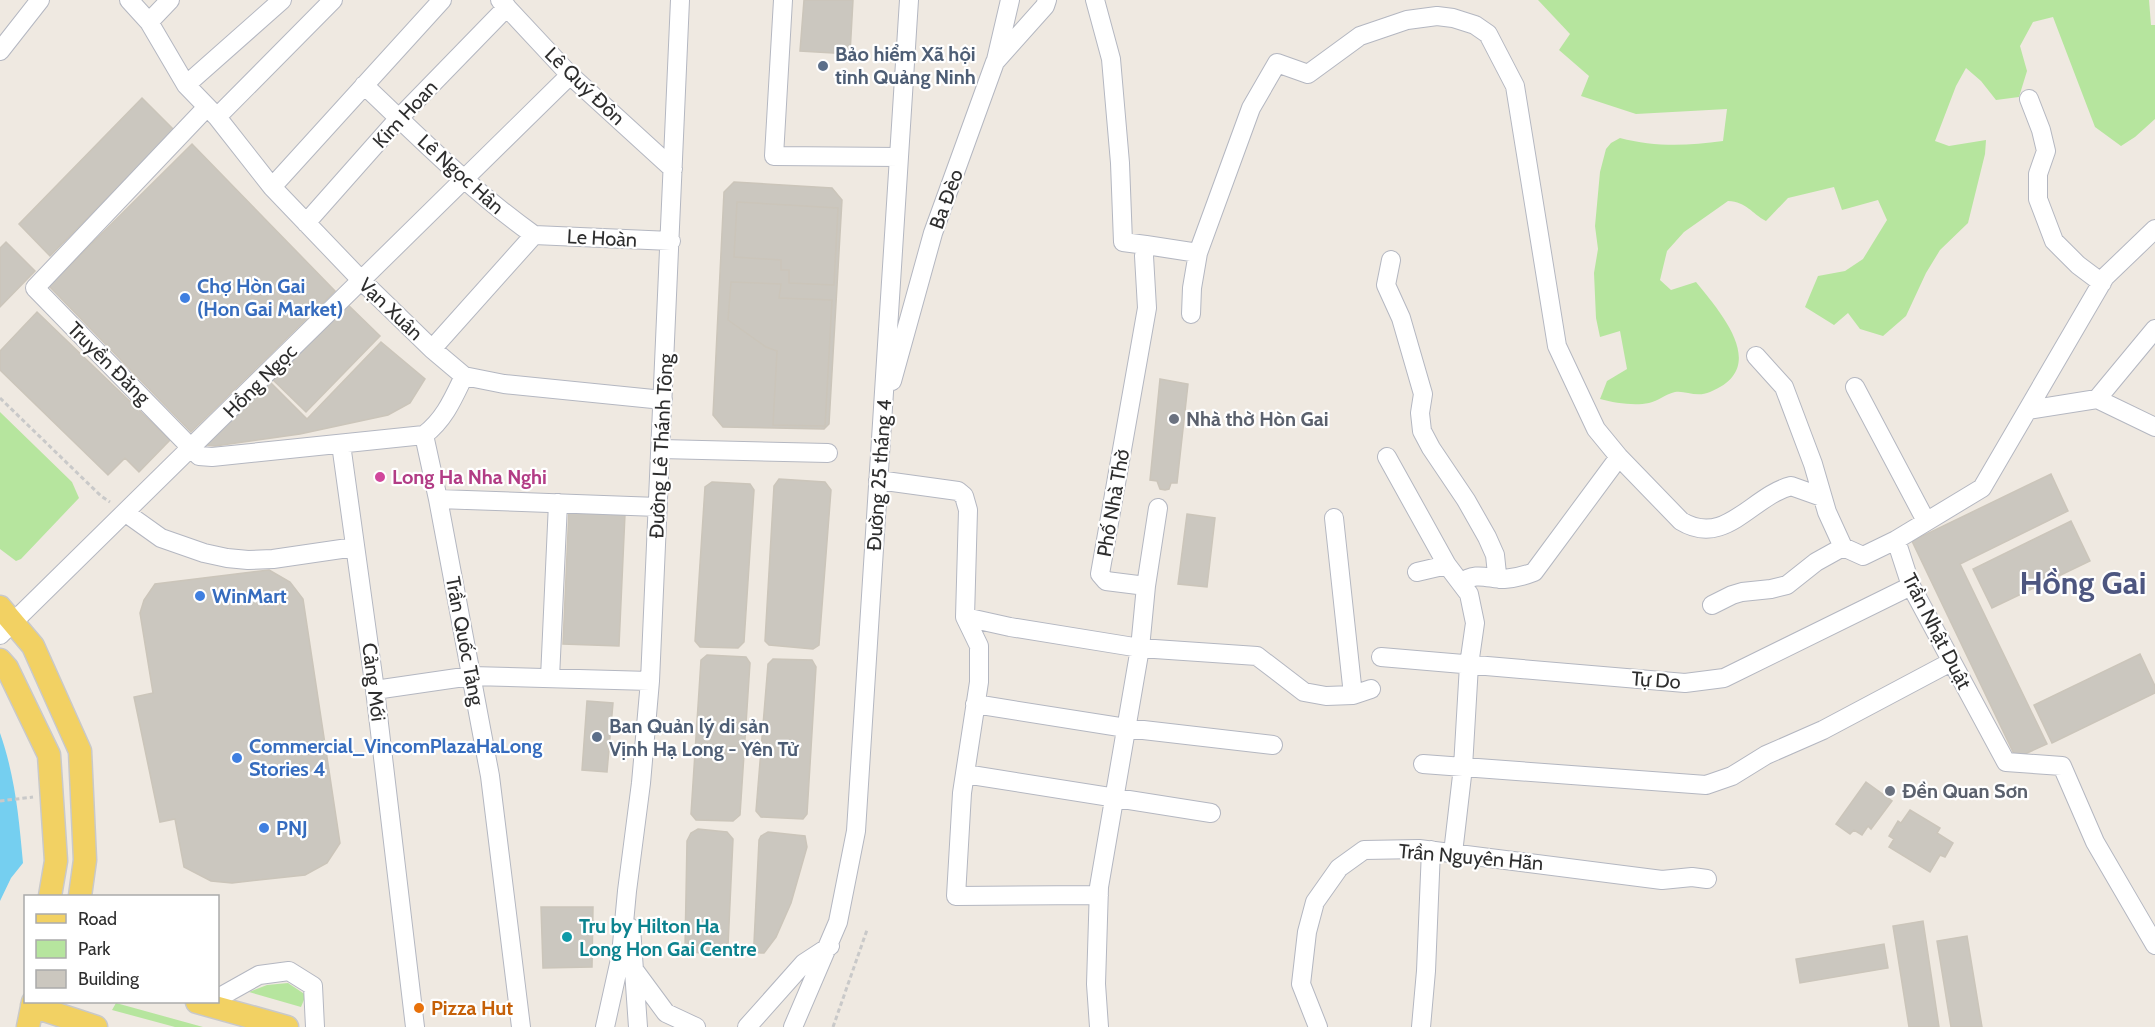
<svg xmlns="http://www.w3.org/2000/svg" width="2155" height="1027" viewBox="0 0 2155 1027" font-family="Cabin,sans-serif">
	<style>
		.green { fill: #b6e59e }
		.water { fill: #75cff0 }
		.building { fill: #cbc7bf; stroke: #cbc5ba; stroke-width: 1.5 }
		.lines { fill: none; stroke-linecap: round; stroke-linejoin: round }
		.minor-casing { stroke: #b4b7c1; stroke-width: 20 }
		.major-casing { stroke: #c9c9c9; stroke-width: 25 }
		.path { stroke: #c9c9c9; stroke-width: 3; stroke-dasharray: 4.5 3; stroke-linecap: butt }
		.minor { stroke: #fff; stroke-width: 18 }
		.major { stroke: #f2d163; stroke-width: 22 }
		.service-dot { fill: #5c6f8a; stroke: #fff; stroke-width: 2 }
		.shop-dot { fill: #3f7fe0; stroke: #fff; stroke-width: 2 }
		.worship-dot { fill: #6b7280; stroke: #fff; stroke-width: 2 }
		.hotel-dot { fill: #d1479c; stroke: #fff; stroke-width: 2 }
		.culture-dot { fill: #0f9aa8; stroke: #fff; stroke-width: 2 }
		.food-dot { fill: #e8710a; stroke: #fff; stroke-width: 2 }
		.labels { text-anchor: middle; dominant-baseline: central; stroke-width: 4.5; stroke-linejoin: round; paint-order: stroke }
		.service-label { font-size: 20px; font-weight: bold; fill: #4e5e75; stroke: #fff; text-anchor: start }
		.street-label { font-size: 20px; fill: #2e2e2e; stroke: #fff }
		.shop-label { font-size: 20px; font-weight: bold; fill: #366cbe; stroke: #fff; text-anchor: start }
		.worship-label { font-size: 20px; font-weight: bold; fill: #5b616d; stroke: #fff; text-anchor: start }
		.hotel-label { font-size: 20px; font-weight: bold; fill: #b23c85; stroke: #fff; text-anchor: start }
		.culture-label { font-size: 20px; font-weight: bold; fill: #0d838f; stroke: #fff; text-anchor: start }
		.food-label { font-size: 20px; font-weight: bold; fill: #c56008; stroke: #fff; text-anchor: start }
		.town-label { font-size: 32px; font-weight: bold; fill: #4d5680; stroke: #fff }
	</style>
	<rect width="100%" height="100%" fill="#efe9e1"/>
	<path class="green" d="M1538,0h611l2,25h4v94l-20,18 -14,9 -26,-19 -42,-110 -20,5 -13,24 7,25 -8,26 -23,3 -15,-19 -15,-13 -10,18 -21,55 14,5 37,-6 -1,14 -17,69 -28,27 -14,23 -20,43 -23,20 -23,-7 -12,-16 -14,12 -29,-18 13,-31 27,-5 18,-12 24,-39 -9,-20 -36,10 -8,-23 -46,11 -22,23c-15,-8 -19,-19 -38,-20l-44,31 -17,19 -7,29 11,10 25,-8c24,30 75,86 14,110 -14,6 -25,-2 -35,0 -9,2 -17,9 -26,11 -15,3 -34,0 -49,-4l7,-18 20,-12 -7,-38 -20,6 -4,-19 -2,-45 4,-24 -3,-23 5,-54 6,-23 5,-6 9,-5c34,9 67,8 103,3l4,-32 -91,5 -55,-18 8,-20 -30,-26 11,-16z
		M0,412l72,70 7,16 -58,61 -5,2 -16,-12z
		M288,983l18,12 -5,12 -52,-15 18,-7z
		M116,1003l87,24h-28l-63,-17z"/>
	<path class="water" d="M0,733c15,43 19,85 23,130l-12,15 -11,23z"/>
	<path class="building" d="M804,0h49l-3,54 -50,-3z
		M142,98l32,32 -124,126 -31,-32z
		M192,144l143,147 -144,141 -142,-146z
		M734,182l98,6 10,12 -13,224 -5,5 -101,-2 -10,-12 11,-223z
		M737,202l101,6 -4,77 -45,-2v-13h-8v-10l-47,-3z
		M6,242l29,29 -35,36v-59z
		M731,282l50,2 -2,14 53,2 -7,126 -52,-1 4,-74 -11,-4 -38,-27z
		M344,301l36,35 -74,76 -37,-36z
		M37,312l133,128 -31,32 -14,-14 -17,17 -108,-105v-19z
		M381,342l44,37 -15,24 -22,12 -88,19 -85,12 -9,-1 64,-63 37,37z
		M1160,379l28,5 -11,99h-6l-2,6 -4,1 -5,-1 -3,-8 -7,-1z
		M2051,474l17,37 -108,53 87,180 -31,14 -104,-217z
		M779,479l46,3 6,8 -12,155 -6,4 -44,-4 -4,-4 9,-155z
		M712,482l38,2 4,6 -10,152 -6,6 -38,-1 -5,-6 10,-154z
		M569,510l56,4 -6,132 -56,-2z
		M1187,514l28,4 -8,69 -29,-3z
		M2071,521l19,40 -98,47 -19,-39z
		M269,570l21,12 13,17 37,244 -13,20 -22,12 -73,8 -21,-2 -27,-14 -9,-48 -15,3 -26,-125 19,-4 -13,-80 4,-13 11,-16z
		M2140,654l15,32v7l-103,50 -18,-38z
		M707,655l39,2 4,6 -10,152 -7,6 -37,-1 -5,-6 10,-154z
		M773,659l39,1 4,7 -9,147 -4,5 -42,-2 -5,-6 12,-147z
		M587,701l26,2 -6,69 -25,-2z
		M1866,782l26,19 -21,28 -3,-3 -6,9 -8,-5 -4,4 -14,-10z
		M1910,810l30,18 -3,5 16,10 -8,14 -5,-2 -10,17 -41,-25 5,-8 -5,-3 9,-15 3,2z
		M698,829l29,3 6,7 -5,107 -2,5 -6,3 -32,-2 -3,-3 2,-108 4,-8z
		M768,832l37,4 2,11 -16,56 -15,34 -12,16h-3l-6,-1 -1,-9 5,-103 2,-4z
		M541,907h52l-1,60 -49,1z
		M1923,921l16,106h-30l-16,-101z
		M1967,936l15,91h-31l-14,-86z
		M1884,944l4,24 -88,15 -4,-24z"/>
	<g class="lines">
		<defs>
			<path id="minor" d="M129,0l20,22
				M170,0l-21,22 37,63 31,32 55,70 90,94 70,68 32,27 40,8 159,16
				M500,0l70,75 103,94
				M783,0l-9,156 125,1
				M1095,0l16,59 9,104 3,79 23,3 -2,11 3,52 -47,266 6,7 40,5 -6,62 -41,239 -3,97 3,43
				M0,51l40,-51
				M996,60l14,-60
				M186,85l96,-85
				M364,85c55,52 108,106 170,150
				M2029,99l12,31 5,21 -8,23v25l16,42 24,24 24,18
				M207,107l-172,181 164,168 13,1 212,-22
				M217,117l116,-117
				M272,187l170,-187
				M306,223l93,-105 108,-111
				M2155,229l-50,48 -123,211 -86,52 15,46 95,176 56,4 33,76 60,103
				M534,235l137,6
				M1146,245l52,8
				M1391,260l-5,25 15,33 22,76 -3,19 2,18 9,17 35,52 21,37 8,18 2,19 3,5
				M1191,314l1,-26 6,-35 53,-145 26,-45 31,11 52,-38 47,-16 30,-4 16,2 22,7 13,9 27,52 42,260 39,83 23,28 62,64c44,27 71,-25 110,-35l31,11
				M432,349l102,-114
				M1756,356l28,31 29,77 14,48 16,35 20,9 33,-16
				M464,376c-11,23 -20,44 -40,59l14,64 52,277 31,251
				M892,381l41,-148 62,-171 50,-56 2,-6
				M1855,387l71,134
				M2097,399l58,-70
				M2097,399l58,28
				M2028,410l69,-11
				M341,444l34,246 40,337
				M661,449l167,4
				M1387,457l60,108 22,29 6,29 -6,42 -6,102 -10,86
				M878,480l80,11 6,5 4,14 -3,107 14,29v36l-17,111 -6,103 143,-1
				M438,499l220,8
				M126,513l35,25 43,15 23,5 21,2 25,-1 82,-12
				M1334,518l19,177
				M1417,572l30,-7
				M1461,583c14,-12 28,-4 43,-4 11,-1 20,-3 30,-7l85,-115
				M1146,586l12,-78
				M1712,605l20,-10 10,-3 29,-3 16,-4 29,-23 27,-15
				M965,617l45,10 130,21 117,8 47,36 22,4 27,-1 18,-6
				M0,635l570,-560
				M1381,657l304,26 39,-5 187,-92
				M550,678l8,-175
				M375,690l96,-14 179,5
				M975,704l151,24 147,17
				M1423,764l283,21 26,-9 34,-21 57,-25 128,-68
				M965,774l246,39
				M631,928l7,99
				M635,971l31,42 30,14
				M218,998l41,-23 30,-4 24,15 2,41
				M605,1027l16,-72 6,-64 14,-108 9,-102 30,-681
				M747,1027l57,-64 26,-17
				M793,1027l45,-105 18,-91 53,-831
				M1318,1027l-17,-43 6,-52 8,-30 24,-34 25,-18 55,-1 243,31 30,-3 15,2
				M1421,1027l5,-56 5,-121"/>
			<path id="major" d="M0,607l33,39 47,105 5,109 -5,36
				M0,660l7,8 42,87 7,106 -6,35
				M197,1002l90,25
				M32,1006l64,21
				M28,1027l5,-25"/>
		</defs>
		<use href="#minor" class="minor-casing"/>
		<use href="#major" class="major-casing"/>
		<path class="path" d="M0,398l101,98 9,6
			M0,801l33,-4
			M833,1027l34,-97"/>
		<use href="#minor" class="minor"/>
		<use href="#major" class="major"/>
	</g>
	<g class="service-dot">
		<circle cx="823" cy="66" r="6"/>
		<circle cx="597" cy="737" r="6"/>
	</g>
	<g class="shop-dot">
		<circle cx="185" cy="298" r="6"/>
		<circle cx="200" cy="596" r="6"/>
		<circle cx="237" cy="758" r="6"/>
		<circle cx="264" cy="828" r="6"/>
	</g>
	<g class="worship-dot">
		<circle cx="1174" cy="419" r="6"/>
		<circle cx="1890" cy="791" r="6"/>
	</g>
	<circle class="hotel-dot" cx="380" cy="477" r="6"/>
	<circle class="culture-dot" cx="567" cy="937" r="6"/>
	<circle class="food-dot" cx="419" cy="1008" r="6"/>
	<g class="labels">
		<g class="service-label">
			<text x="835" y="54">Bảo hiểm Xã hội<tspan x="835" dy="23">tỉnh Quảng Ninh</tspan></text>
			<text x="609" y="726">Ban Quản lý di sản<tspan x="609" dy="23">Vịnh Hạ Long - Yên Tử</tspan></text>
		</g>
		<g class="street-label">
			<text transform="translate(585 86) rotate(44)">Lê Quý Đôn</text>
			<text transform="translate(405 114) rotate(-47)">Kim Hoan</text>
			<text transform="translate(461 174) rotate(42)">Lê Ngọc Hân</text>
			<text transform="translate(946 199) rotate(-70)">Ba Đèo</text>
			<text transform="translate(602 238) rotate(3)">Le Hoàn</text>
			<text transform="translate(391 309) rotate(44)">Vạn Xuân</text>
			<text transform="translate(109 363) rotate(45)">Truyền Đăng</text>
			<text transform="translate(260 381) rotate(-45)">Hồng Ngọc</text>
			<text transform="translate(661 446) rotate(-87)">Đường Lê Thánh Tông</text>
			<text transform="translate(879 475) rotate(-86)">Đường 25 tháng 4</text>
			<text transform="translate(1113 503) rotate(-80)">Phố Nhà Thờ</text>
			<text transform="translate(1937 631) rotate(63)">Trần Nhật Duật</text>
			<text transform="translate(465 641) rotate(79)">Trần Quốc Tảng</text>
			<text transform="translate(1656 680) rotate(4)">Tự Do</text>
			<text transform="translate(374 682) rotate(83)">Cảng Mới</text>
			<text transform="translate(1471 857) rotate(5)">Trần Nguyên Hãn</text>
		</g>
		<g class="shop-label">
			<text x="197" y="286">Chợ Hòn Gai<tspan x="197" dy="23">(Hon Gai Market)</tspan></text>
			<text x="212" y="596">WinMart</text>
			<text x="249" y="746">Commercial_VincomPlazaHaLong<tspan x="249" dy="23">Stories 4</tspan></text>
			<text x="276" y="828">PNJ</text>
		</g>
		<g class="worship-label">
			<text x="1186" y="419">Nhà thờ Hòn Gai</text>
			<text x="1902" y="791">Đền Quan Sơn</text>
		</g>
		<g class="hotel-label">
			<text x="392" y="477">Long Ha Nha Nghi</text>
		</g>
		<g class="culture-label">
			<text x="579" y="926">Tru by Hilton Ha<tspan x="579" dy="23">Long Hon Gai Centre</tspan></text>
		</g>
		<g class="food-label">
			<text x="431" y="1008">Pizza Hut</text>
		</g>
		<g class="town-label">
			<text x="2083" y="582">Hồng Gai</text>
		</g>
	</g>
	<rect x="24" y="895" width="195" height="108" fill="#ffffff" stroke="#ababab" stroke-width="1.5"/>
	<rect x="36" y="914" width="30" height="9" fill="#f2d163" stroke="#ababab" stroke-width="1.5"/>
	<text x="78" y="925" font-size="18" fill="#2e2e2e">Road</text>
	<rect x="36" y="940" width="30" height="18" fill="#b6e59e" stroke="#ababab" stroke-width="1.5"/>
	<text x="78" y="955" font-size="18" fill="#2e2e2e">Park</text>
	<rect x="36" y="970" width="30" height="18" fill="#cbc7bf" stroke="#ababab" stroke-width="1.5"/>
	<text x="78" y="985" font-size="18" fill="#2e2e2e">Building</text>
</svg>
